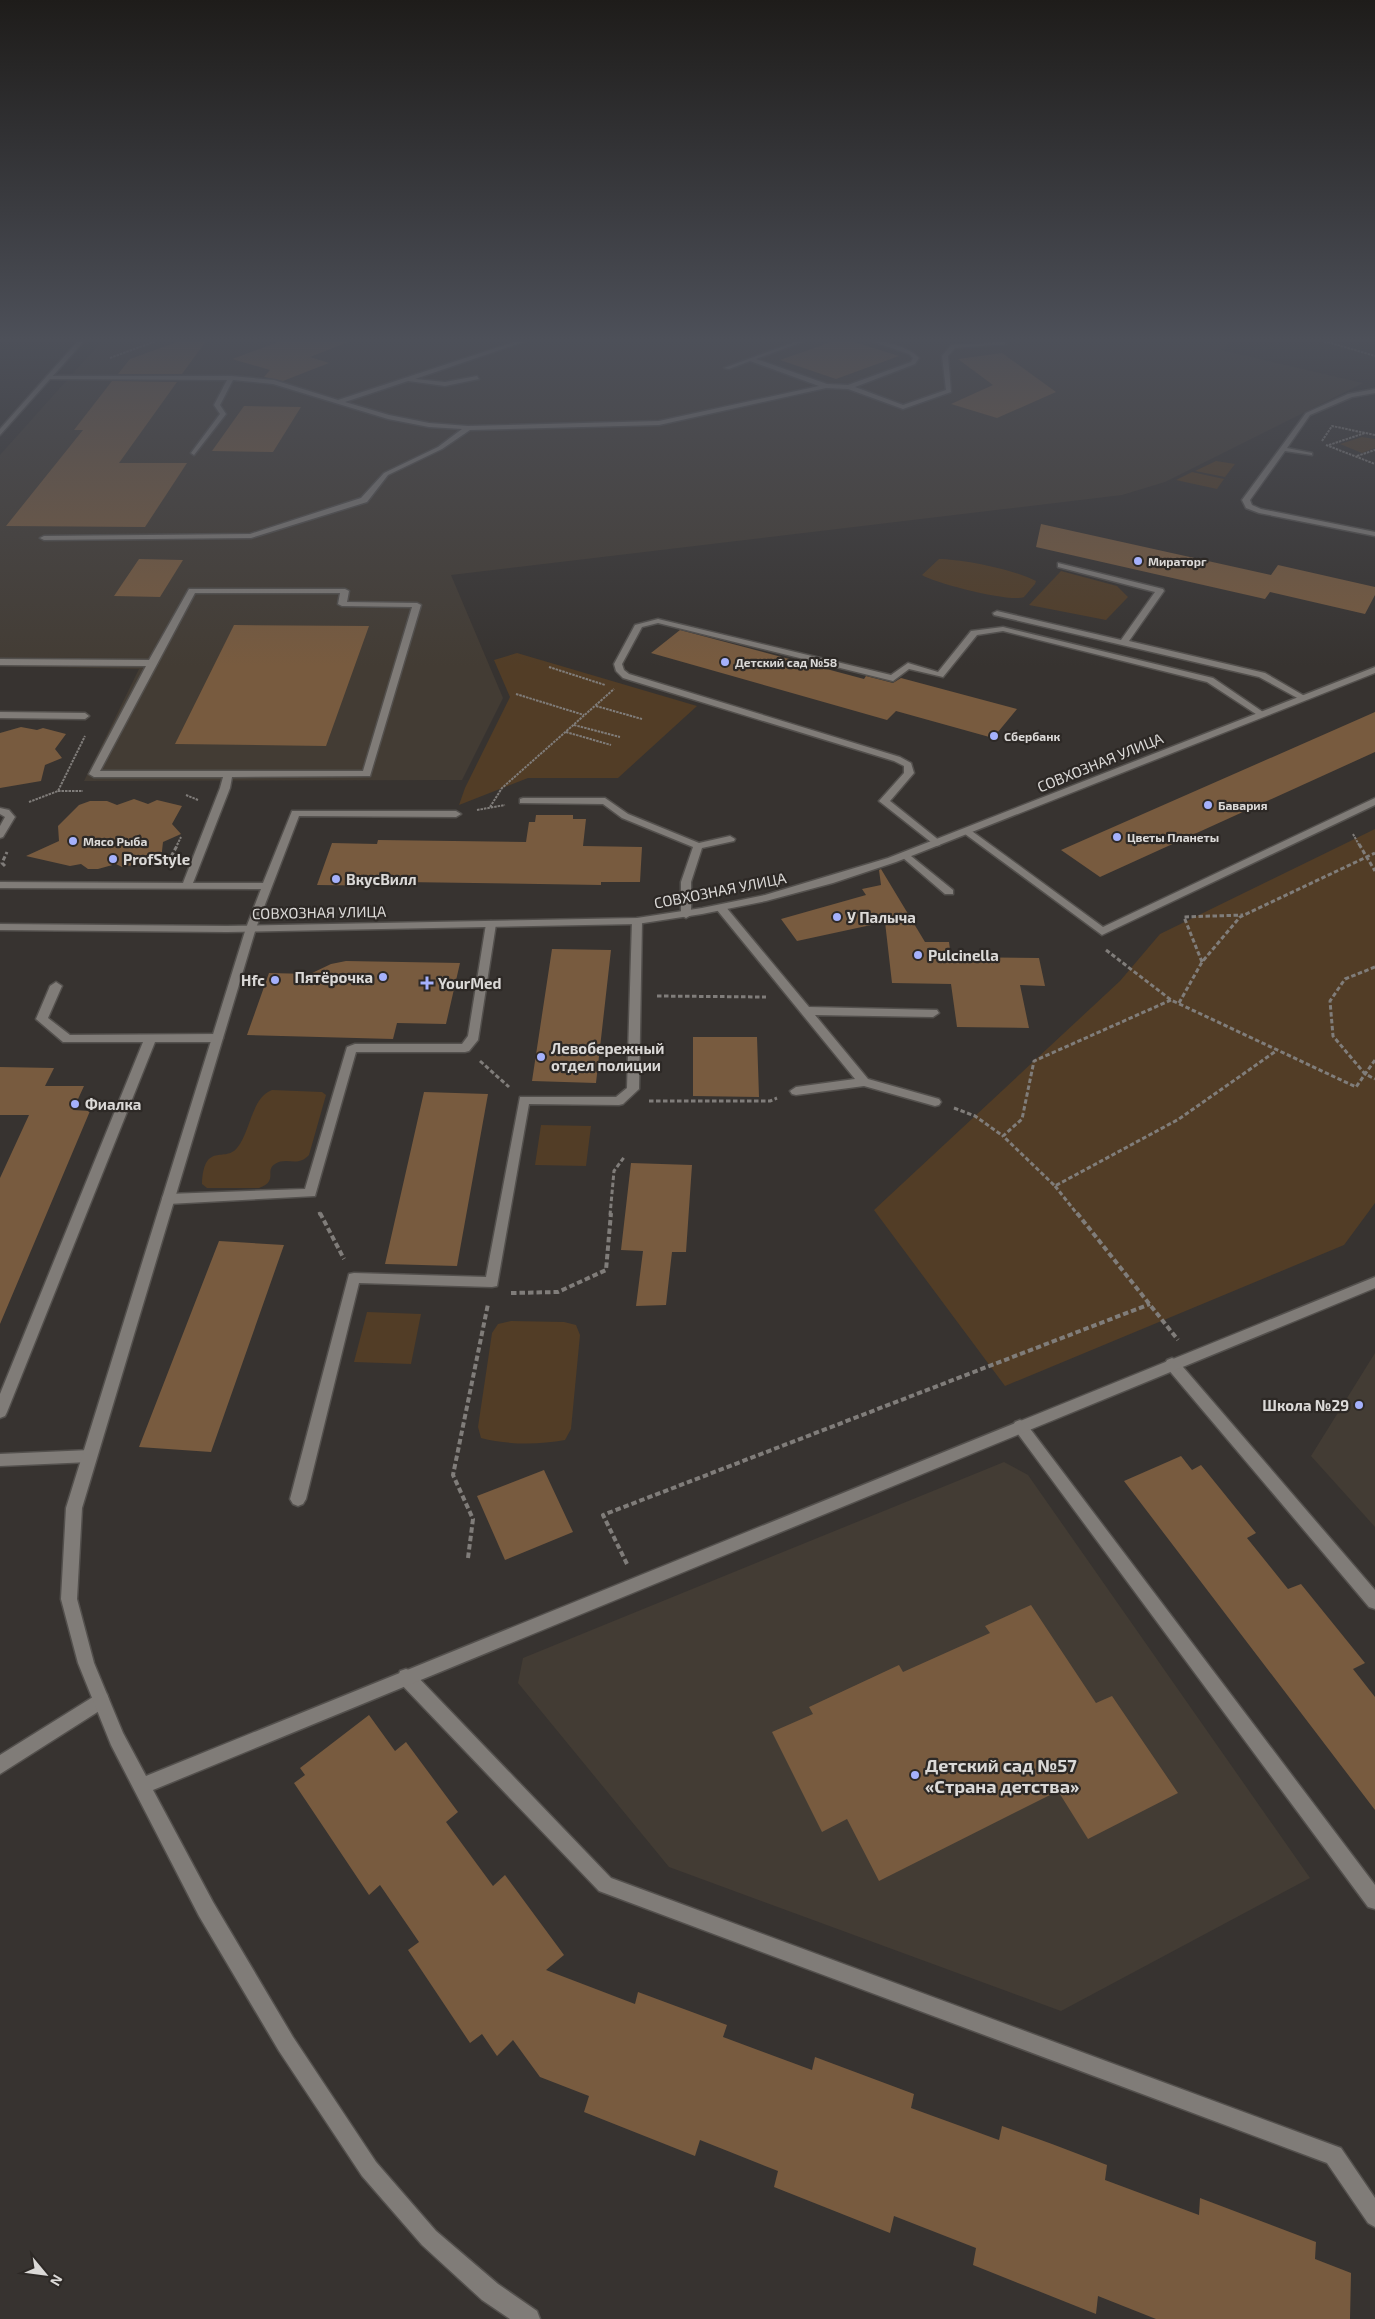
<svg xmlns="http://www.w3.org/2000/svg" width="1375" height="2319" viewBox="0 0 1375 2319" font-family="'Exo 2',sans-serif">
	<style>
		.built { fill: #433c34 }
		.green { fill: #523d26 }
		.building { fill: #785b3f }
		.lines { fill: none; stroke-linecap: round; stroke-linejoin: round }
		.lane-casing { stroke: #53504d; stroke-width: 3 }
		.street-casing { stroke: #53504d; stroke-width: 3 }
		.secondary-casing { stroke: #53504d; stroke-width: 3 }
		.path-far2 { stroke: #807d7a; stroke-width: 2; stroke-dasharray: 2.5 1; stroke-linecap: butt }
		.path-far1 { stroke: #807d7a; stroke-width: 3; stroke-dasharray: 4.5 2.5; stroke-linecap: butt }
		.path { stroke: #807d7a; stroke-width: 4; stroke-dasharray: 5.5 3; stroke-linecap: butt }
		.lane { fill: #807c78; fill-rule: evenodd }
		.street { fill: #807c78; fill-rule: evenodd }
		.secondary { fill: #807c78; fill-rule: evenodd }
		.poi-dot { fill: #a5b1fc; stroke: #2d2926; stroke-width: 2 }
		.labels { text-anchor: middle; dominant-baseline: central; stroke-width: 4.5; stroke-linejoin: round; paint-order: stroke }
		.far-poi-label { font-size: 12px; font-weight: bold; fill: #dbd9d7; stroke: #2d2926; text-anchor: start }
		.street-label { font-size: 15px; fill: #dbd9d7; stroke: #2d2926 }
		.poi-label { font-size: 15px; font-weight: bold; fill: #dbd9d7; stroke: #2d2926; text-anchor: start }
		.near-poi-label { font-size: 18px; font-weight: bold; fill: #dbd9d7; stroke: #2d2926; text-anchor: start }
	</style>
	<rect width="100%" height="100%" fill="#373330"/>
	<path class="built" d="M102,341h1130l-11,9 142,33 -198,99 -43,13 -671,80 52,123 -41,82 -378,1 55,-112 -139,-3v-211z
		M1375,1353v174l-64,-71z
		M1004,1462l24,13 282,403 -249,133 -392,-144 -151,-184 5,-25z"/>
	<path class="green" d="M1362,437l13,2v9l-13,5 -22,-9z
		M1216,461l19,3 -10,13 -30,-6z
		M1192,472l32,7 -7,10 -41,-9z
		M939,559c23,0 77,11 97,22l-1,3 -11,13c-12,6 -90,-14 -102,-22z
		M1061,571l56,15 11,11 -22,23 -77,-15z
		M517,653l180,53 -79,72h-90l-69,27 6,-17 45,-91 -16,-37z
		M1375,829v374l-31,42 -339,141 -131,-176 246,-229 40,-47z
		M272,1090l50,2 4,3 -17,60c-12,13 -22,1 -34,9 -11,7 4,17 -16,24h-52l-5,-4c2,-43 23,-21 35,-36 14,-17 14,-50 35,-58z
		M541,1125l50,1 -5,40 -51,-1z
		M367,1312l54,2 -10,50 -57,-2z
		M511,1321l53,1 12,3 4,10 -9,94 -6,11c-26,5 -58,5 -84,-2l-3,-11 14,-94 6,-9z"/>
	<path class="building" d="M180,341h26l-24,33h-64l12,-15z
		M281,341h67v1l-38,15 19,6 -46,18 -19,-4 6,-7 -38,-11z
		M834,341h17l48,15 -63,23 -56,-19z
		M1002,353l54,39 -59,26 -46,-14 42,-19 -35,-26z
		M112,381l65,1 -58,81h68l-42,64 -139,-1 77,-96h-9z
		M244,406l57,1 -28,45 -61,-1z
		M1041,524l230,51 7,-10 97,22v8l-10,19 -95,-22 -5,7 -229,-52z
		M139,559l44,1 -23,37 -46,-1z
		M234,625l135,1 -43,120 -151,-2z
		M680,630l184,49 2,-3 27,7 8,-5 116,31 -24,29 -97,-27 -9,9 -236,-67z
		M1375,712v40l-275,125 -39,-27z
		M21,727l16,3 6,-2 23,6 -11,15 7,9 -17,7 -4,16 -41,7v-55z
		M134,799l14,5 9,-4 25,6 -10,18 9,10 -18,8 -2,18 -39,7 -6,-3 -18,5h-10l-7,-5 -11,2 -44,-10 33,-15 -1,-15 21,-21 11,-4h17l10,4z
		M536,815h37v4h13l-3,27 59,1 -2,35h-39v3l-198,-3 -1,4 -85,-1 15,-42 45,1 1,-4 148,2 3,-20h6z
		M881,869l44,73h24l2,15 88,1 6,28 -25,-1 9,43 -72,-1 -6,-43 -59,-1 -7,-61 -88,19 -16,-22 85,-24 -4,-6 19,-4 -2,-15z
		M552,949l59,1 -15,133 -64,-2z
		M346,961l114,2 -14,61 -49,-1 -4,16 -146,-4 22,-62 41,1 21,-10z
		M693,1037h64l2,60 -66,-1z
		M0,1067l54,1 -9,18h39l-11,24 17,1 -90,213v-146l29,-63h-29z
		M424,1092l64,2 -31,172 -72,-2z
		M631,1163l61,2 -6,87h-14l-6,53 -30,1 7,-55 -22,-1z
		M219,1241l65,4 -73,207 -72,-5z
		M1181,1456l11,14 9,-5 55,68 -9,5 41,51 13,-5 64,79 -12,6 22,28v113l-251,-329z
		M544,1470l29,62 -68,28 -28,-64z
		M1031,1605l65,98 16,-7 66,97 -90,46 -30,-48 -179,90 -32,-62 -25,13 -50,-100 41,-18 -4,-7 90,-42 4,7 87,-39 -5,-7z
		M369,1715l26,36 11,-9 52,70 -12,10 47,64 12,-11 59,80 -18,15 89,34 3,-12 89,33 -4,12 89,33 3,-13 99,37 -3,14 88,32 3,-14 50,18 55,21 -2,15 94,35 1,-17 116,44 -1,17 36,14 -1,46h-194l-58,-23 -2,18 -123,-49 3,-17 -82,-32 -4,17 -116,-46 4,-16 -78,-31 -5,16 -111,-44 5,-16 -49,-19 -27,-37 -16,16 -15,-22 -12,9 -62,-93 11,-8 -39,-57 -11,10 -75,-112 11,-8 -5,-7z"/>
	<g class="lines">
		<defs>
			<path id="lane" d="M517,341h9l-111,38 30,3 32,-6 2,3 -34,7 -37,-5 -63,21 44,13 40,8 39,3 191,-5 160,-35 -69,-25 -21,8 -5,-1 73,-27h8l-49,18 71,25 21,1 63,-23 2,-4 -4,-4 -38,-13c15,0 38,6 48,17l-4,6 -60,23 48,18 43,-15 -4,-34 9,-11 53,-3 3,2 -52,4 -7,8 3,36 -48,17 -55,-20 -22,-1 -167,37 -189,5 -28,19 -54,26 -21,27 -116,36 -207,2 -4,-2 4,-2 206,-2 111,-36 23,-25 54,-26 24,-18 -33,-2 -41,-8 -115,-35 -40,-4 -13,25 6,9 -32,41 -3,-2 29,-39 -6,-9 13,-25 -178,-1 -2,-3h184l43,4 64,20z
				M1375,389v4l-23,4 -42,18 -23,33 25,5v2l-27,-4 -35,49 2,5 9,4 114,23v4l-116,-23 -13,-5 -4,-8 64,-87 42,-19z
				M1058,563l105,26 1,2 -35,50 136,32 43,25 -7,2 -42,-23 -265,-62 -1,-2 4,-2 124,29 34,-48 -97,-25z
				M189,589h156l4,2 -2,11 70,1 4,2 -51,171 -138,1 -2,11 -37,95h70l29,-72h164l5,3 -5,3 -157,-1 -43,112 -5,3 -5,-3 15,-39 -261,-1v-6l183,1 37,-95 3,-11h-129l-5,-3 57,-108 -146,-1v-6l149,1zM195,593h145l-2,11 4,2 70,1 -49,164h-263z
				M658,619l233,56 17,-12 30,9 33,-41 32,-4 210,51 53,36 -7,2 -52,-34 -204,-51 -26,4 -34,42 -34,-8 -16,12 -235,-58 -16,4 -20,37 2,6 5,4 271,83 11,6 3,10 -24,28 50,40v4l-4,1 -57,-45 25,-28v-7l-10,-5 -271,-83 -7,-7 -2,-7 21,-39z
				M0,712l85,1 4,3 -4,3 -85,-1z
				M523,798h82l23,16 71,29 31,-7 5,3 -1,2 -32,7 -11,34v33l-5,3 -5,-3v-33l12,-35 -71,-29 -19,-14 -83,-1v-4z
				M1375,798v7l-273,130 -141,-104 5,-3 3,1 134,98z
				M0,808l9,2 6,7 -12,20 -3,1v-12l5,-9 -5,-3z
				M906,852l47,38v4h-8l-43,-37v-4z
				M721,905l4,1 84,101 128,3 2,3 -6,4 -118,-2 53,64 71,20 2,3 -2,3 -4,1 -71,-20 -68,9 -4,-1 -2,-3 6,-4 59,-8 -138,-169 -1,-2z
				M637,918l5,3 -3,168 -16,15 -4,1 -90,-1 -32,182 -5,1 -133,-4 -53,216 -3,5 -5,2 -5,-2 -3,-5 59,-225 5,-1 132,4 34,-180h96l11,-9 5,-167z
				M491,921l5,3 -18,116 -9,11 -4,1h-109l-41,144 -147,8 -5,-2 -1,-3 1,-3 5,-2 137,-5 42,-142 8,-3h107l6,-8 18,-112z
				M56,982l6,4 -14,32 22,17 147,-1 6,4 -6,4h-62l-148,370 -2,4 -5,2v-24l143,-352h-80l-27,-23 14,-33z
				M1172,1358l5,2 198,230v19l-6,-2 -202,-239 -2,-4 2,-4z
				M1020,1420l5,2 350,463v24l-7,-2 -353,-477 -2,-4 2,-4z
				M90,1450l5,1 2,5 -2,5 -5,1 -90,4v-12z
				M406,1669l6,2 199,207 730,270 34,50v29l-7,-4 -41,-60 -728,-272 -199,-208 -2,-6 2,-6z
				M101,1692l6,2 2,6 -2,6 -107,68v-19z"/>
			<path id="street" d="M251,925l5,3 -174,580 -5,91 17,64 29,70 23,43 1229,-499v11l-1222,502 60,112 80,135 83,125 60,69 62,53 39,27 3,8h-30l-28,-19 -60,-55 -60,-69 -83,-125 -80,-135 -88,-171 -33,-82 -17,-64 5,-91 180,-580z"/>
			<path id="secondary" d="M78,341h6l-84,94v-6z
				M1375,667v6l-479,189 -63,21 -67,18 -64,13 -65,10 -410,8 -227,-2v-6l227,2 410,-8 65,-10 63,-13 123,-37z"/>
		</defs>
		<use href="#lane" class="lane-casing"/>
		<use href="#street" class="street-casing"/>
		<use href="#secondary" class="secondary-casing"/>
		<path class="path-far2" d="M1324,341l51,15
			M110,358l46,-17
			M1322,441l10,-15 43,9
			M1326,445l49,19
			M1329,445l36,-12
			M1357,456l18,-6
			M549,667l56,18
			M516,694l68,21
			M596,706l46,13
			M574,725l46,12
			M566,732l45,13
			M58,791h25
			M186,795l12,5
			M29,802l29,-11 27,-55
			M490,807l12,-19 112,-99
			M477,810l28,-5
			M1353,834l6,11
			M177,845l4,-8"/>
		<path class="path-far1" d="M1359,844l16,27
			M161,865l7,-3 10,-18
			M5,866l-3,-3 5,-11
			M1106,950l65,50 185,87 19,-27
			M1202,962l-18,-45 59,-2
			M1375,967l-30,12 -15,22 3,35 32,38 10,5
			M657,996l109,1
			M1171,1000l-137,61 -12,58 -19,17 52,50 124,-67 97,-68
			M1179,1003l23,-41 38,-45 135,-64
			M480,1061l29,26
			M649,1101h121l7,-3
			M954,1108l21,8 28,20
			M1055,1186l23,29
			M319,1212l1,3
			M610,1215l4,-44 11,-15"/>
		<path class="path" d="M320,1213l24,46
			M1077,1213l101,127
			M511,1293l47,-1 48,-22 5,-57
			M468,1558l5,-39 -20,-44 35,-171
			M627,1564l-24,-49 547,-211"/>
		<use href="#lane" class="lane"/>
		<use href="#street" class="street"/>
		<use href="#secondary" class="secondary"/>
	</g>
	<linearGradient id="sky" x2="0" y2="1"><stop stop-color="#1e1c1a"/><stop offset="0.51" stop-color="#4d5059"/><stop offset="1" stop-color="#4d5059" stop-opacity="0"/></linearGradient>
	<rect width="1375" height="666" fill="url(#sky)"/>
	<g class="poi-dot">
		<circle cx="1138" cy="561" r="5"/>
		<circle cx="725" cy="662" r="5"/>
		<circle cx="994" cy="736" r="5"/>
		<circle cx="1208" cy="805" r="5"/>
		<circle cx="1117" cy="837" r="5"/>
		<circle cx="73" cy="841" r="5"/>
		<circle cx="113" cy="859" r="5"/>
		<circle cx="336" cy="879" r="5"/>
		<circle cx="837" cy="917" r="5"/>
		<circle cx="918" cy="955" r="5"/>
		<circle cx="383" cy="977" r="5"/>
		<circle cx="275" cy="980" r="5"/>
		<path d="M424.5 975.5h5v5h5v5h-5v5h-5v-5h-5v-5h5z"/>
		<circle cx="541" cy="1057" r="5"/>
		<circle cx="75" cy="1104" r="5"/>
		<circle cx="1359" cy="1405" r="5"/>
		<circle cx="915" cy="1775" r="5"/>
	</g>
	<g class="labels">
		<g class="far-poi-label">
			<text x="1148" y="561">Мираторг</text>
			<text x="735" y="662">Детский сад №58</text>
			<text x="1004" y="736">Сбербанк</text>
			<text x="1218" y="805">Бавария</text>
			<text x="1127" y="837">Цветы Планеты</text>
			<text x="83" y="841">Мясо Рыба</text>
		</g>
		<g class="street-label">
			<text transform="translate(1100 762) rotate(-22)">СОВХОЗНАЯ УЛИЦА</text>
			<text transform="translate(720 890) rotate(-11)">СОВХОЗНАЯ УЛИЦА</text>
			<text transform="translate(319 912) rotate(-1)">СОВХОЗНАЯ УЛИЦА</text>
		</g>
		<g class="poi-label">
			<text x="123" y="859">ProfStyle</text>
			<text x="346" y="879">ВкусВилл</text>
			<text x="847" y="917">У Палыча</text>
			<text x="928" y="955">Pulcinella</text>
			<text x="373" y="977" text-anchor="end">Пятёрочка</text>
			<text x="265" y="980" text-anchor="end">Hfc</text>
			<text x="438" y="983">YourMed</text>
			<text x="551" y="1048">Левобережный<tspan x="551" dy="17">отдел полиции</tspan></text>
			<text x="85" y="1104">Фиалка</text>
			<text x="1349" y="1405" text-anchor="end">Школа №29</text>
		</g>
		<g class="near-poi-label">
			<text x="925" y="1765">Детский сад №57<tspan x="925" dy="21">«Страна детства»</tspan></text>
		</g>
	</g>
	<g transform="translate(45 2274) rotate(119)" stroke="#2d2926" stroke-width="4" paint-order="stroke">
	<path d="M0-4L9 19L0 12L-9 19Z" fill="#dbd9d7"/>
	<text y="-8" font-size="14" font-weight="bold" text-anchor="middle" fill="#dbd9d7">N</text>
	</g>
</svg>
